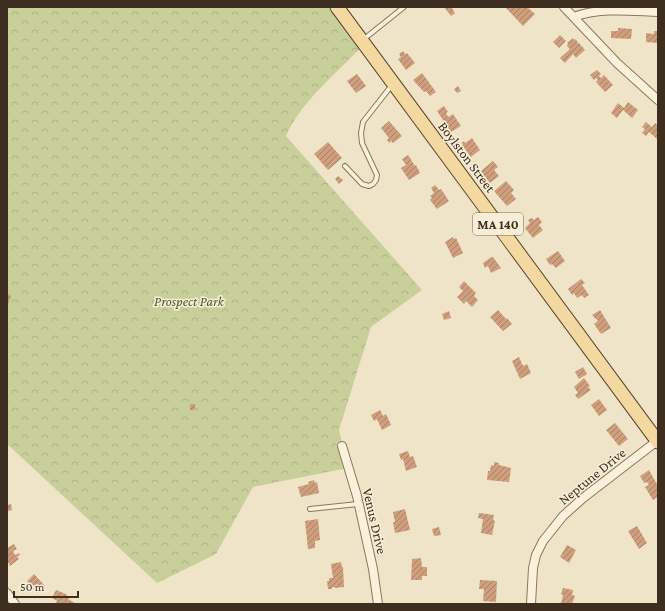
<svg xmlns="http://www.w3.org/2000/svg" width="665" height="611" viewBox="0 0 665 611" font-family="'Crimson Pro',serif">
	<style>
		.park { fill: url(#park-crowns) }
		.building { fill: url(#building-hatch) }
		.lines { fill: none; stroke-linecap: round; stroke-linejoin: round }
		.service-casing { stroke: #8d765c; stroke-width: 6 }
		.minor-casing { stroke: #8d765c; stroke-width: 10 }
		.primary-casing { stroke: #5b4430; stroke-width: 15 }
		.service { stroke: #faf1dc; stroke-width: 4 }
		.minor { stroke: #faf1dc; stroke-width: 8 }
		.primary { stroke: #f3d9a0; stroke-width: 13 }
		.labels { text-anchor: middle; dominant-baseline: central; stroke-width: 3; stroke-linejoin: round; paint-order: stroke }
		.shield { fill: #f7eed8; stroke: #756857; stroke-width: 1 }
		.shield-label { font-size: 13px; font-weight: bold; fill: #3d2e20 }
		.street-label { font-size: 14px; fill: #3d2e20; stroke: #f7eed8 }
		.park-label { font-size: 14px; font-style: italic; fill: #4d5a26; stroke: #f7eed8 }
	</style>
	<defs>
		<pattern id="park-crowns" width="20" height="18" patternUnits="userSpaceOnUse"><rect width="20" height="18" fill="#c9cf9b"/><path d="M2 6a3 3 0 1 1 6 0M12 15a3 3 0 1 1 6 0" fill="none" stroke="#aeb285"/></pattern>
		<pattern id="building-hatch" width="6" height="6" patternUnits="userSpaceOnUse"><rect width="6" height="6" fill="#cf9f7d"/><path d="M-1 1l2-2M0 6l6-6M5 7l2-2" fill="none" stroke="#a98266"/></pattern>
	</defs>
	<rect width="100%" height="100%" fill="#f0e4c8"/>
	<path class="park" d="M7,7h330l28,37c-25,25 -66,60 -79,92l136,154 -51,37 -32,103 9,38 -95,19 -37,67 -59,29 -150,-139z"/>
	<path class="building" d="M444,7h10l-2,1 3,5 -4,3z
		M505,7h22l8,7 -12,12z
		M618,28l14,1 -1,10 -20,-1v-7h7z
		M654,31h4v12l-12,-1v-9l8,1z
		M560,35l6,6 -7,7 -6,-6z
		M573,38l1,2 1,-1 3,3 -1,1h2l6,7 -9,8 -3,-4 -8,9 -5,-5 10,-9 -3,-3 1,-2 -1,-1z
		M403,51l2,3 2,-1 8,10 -9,7 -8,-11 3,-2 -2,-3z
		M597,70l4,4 -2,2 2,2 3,-3 9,10 -8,7 -9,-10 2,-2 -2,-2 -2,2 -4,-5z
		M422,73l14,19 -6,4 -4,-5 -2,1 -11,-12z
		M357,74l9,12 -10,7 -9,-12z
		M458,86l3,5 -4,2 -3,-4z
		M628,102l10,8 -6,8 -9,-8 -6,8 -6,-5 7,-10 6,5z
		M444,106l4,6 -2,1 2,4 5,-3 8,12 -10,6 -14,-21z
		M389,121l13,15 -9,7 -2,-2 -2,2 -2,-3 2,-2 -8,-10z
		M646,122l6,5 3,-4 3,2v13l-1,1 -8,-7 -3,4 -4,-3 3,-4 -3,-2z
		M472,138l8,12 -9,7 -9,-12h1l-1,-2 2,-2 1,2z
		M328,142l14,16 -14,12 -14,-16z
		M408,155l7,11 1,-1 4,8 -11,7 -8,-12 5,-3 -4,-6z
		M493,161l5,6 -4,3 5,6 -9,7 -9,-12z
		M338,176l5,4 -4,4 -4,-5z
		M506,181l8,9 -3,3 5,6 -9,7 -13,-15z
		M435,185l4,5 2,-1 8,12 -12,8 -7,-9 2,-2 -2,-2 4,-3 -3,-5z
		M538,217l4,5 -3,3 4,5 -10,8 -8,-10 5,-5 -2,-3 4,-2 2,2z
		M453,237l1,2 2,-1 7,15 -10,5 -8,-16z
		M558,251l7,10 -9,7 -4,-4 -2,1 -4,-6z
		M493,257l8,11 -10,5 -3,-7 -3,2 -2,-5 7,-5z
		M581,279l4,4 -3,2 7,10 -5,3 -2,-3 -5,3 -3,-5 -2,2 -4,-6z
		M464,281l12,12 -2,3 4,4 -6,7 -6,-6 -2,3 -7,-7 6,-6 -4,-4z
		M7,294l4,2 -4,11z
		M498,310l8,9 1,-1 5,6 -9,7 -13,-14z
		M600,310l11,18 -10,6 -7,-10 4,-3 -6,-6z
		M449,311l2,7 -7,2 -2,-6z
		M519,357l4,9 4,-2 4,9 -11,6 -8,-18z
		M583,367l4,7 -8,5 -4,-7z
		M584,378l6,8 -2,1 3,3 -13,9 -3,-4 3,-2 -4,-6z
		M599,399l8,11 -8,6 -8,-11z
		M190,404h5v6h-5z
		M380,410l3,6 3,-2 5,11 -9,5 -5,-11 -3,2 -3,-6z
		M615,423l13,16 -9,7 -13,-16z
		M408,451l2,6 3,-1 4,11 -11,4 -3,-12 -2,1 -2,-6z
		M494,462l5,1v2l12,3 -2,14 -22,-2 1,-9h2l1,-6 3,1z
		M649,470l9,16v11l-5,3 -8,-13 4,-2 -2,-3 -3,1 -4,-7z
		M314,480l1,3 2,-1 2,11 -18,4 -3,-10 11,-3 -1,-2z
		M11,504l1,6 -4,1 -1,-6z
		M405,509l5,21 -15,3 -2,-11h2l-2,-10z
		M479,513l15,2 -1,5 2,1 -3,14 -11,-2 2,-14 -5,-1z
		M318,519l2,21 -5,1v7l-7,1 -3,-28z
		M637,526l10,17 -8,6 -11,-18z
		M439,527l2,8 -7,1 -2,-7z
		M14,544l3,5 -4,2 2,4 4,-2 1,2 -3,2 2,2 -9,7 -3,-6v-12z
		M567,545l9,5 -7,13 -9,-6z
		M421,558l1,9h5v9h-5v4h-11l1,-21z
		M341,562l1,5h1l1,20 -9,1 -1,-1h-2v2h-4l-1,-8h2v-3h4l-2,-14z
		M34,574l11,12 -8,7 -10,-12z
		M480,580l17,1 -1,21 -13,-1 1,-12h-5z
		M563,588l10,2 -1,5 3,1 -3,8h-11l2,-9 -2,-1z
		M56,590l10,4v1l4,2 -2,2 7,4 -1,1h-16l-2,-1 1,-2 -5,-3z"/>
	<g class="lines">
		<defs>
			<path id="service" d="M364,39l40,-32
				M345,166l17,18 7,2 4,-2 3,-4 1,-5 -15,-32 -1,-10 2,-11 29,-37
				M310,509l48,-5"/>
			<path id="minor" d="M564,7l53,56 41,37
				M574,17c25,-10 57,-6 84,-5
				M342,446l15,50 16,73 5,35
				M7,593l8,11
				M531,604l2,-36 3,-13 7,-14 20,-25 20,-18 74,-57"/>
			<path id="primary" d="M337,7l321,435"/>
		</defs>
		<use href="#service" class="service-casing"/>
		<use href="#minor" class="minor-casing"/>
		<use href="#primary" class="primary-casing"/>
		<use href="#service" class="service"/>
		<use href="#minor" class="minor"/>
		<use href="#primary" class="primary"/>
	</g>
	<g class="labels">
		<rect class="shield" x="473" y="213" width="50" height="22" rx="3"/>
		<g class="shield-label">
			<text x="498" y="224">MA 140</text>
		</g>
		<g class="street-label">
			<text transform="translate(467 157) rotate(53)">Boylston Street</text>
			<text transform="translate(592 476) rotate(-39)">Neptune Drive</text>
			<text transform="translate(375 521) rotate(77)">Venus Drive</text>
		</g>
		<g class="park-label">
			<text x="189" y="301">Prospect Park</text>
		</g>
	</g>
	<rect width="665" height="611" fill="none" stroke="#3d2e20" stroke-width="16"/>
	<path d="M14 591v6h64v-6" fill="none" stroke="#3d2e20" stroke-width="2"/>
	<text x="20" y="591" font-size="12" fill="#3d2e20" stroke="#f7eed8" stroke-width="3" paint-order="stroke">50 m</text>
</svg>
